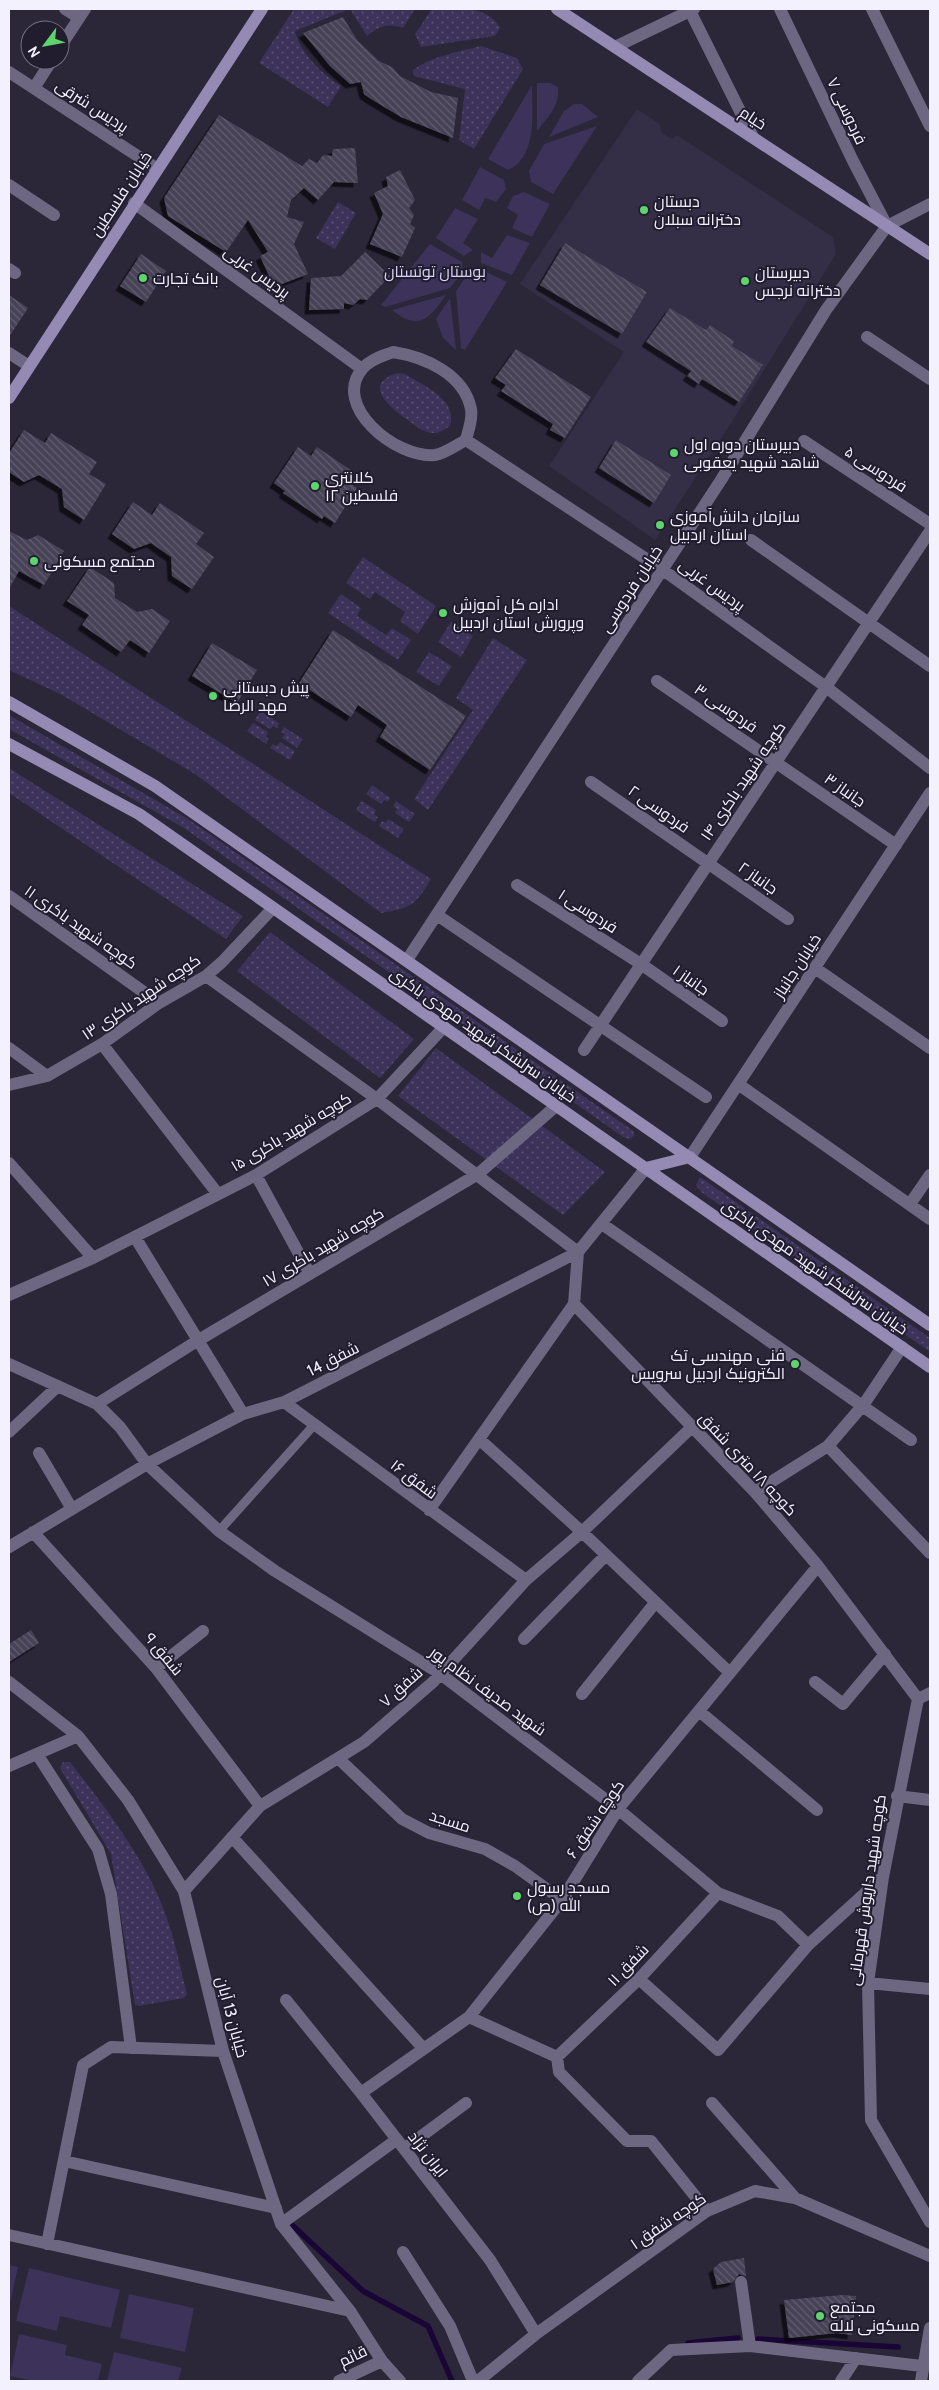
<svg xmlns="http://www.w3.org/2000/svg" width="939" height="2390" viewBox="0 0 939 2390" font-family="Cabin,Cairo,sans-serif">
	<style>
		.built { fill: #342e46; fill-rule: evenodd }
		.grass { fill: url(#grass-dots) }
		.green { fill: #3d3259 }
		.lines { fill: none; stroke-linecap: round; stroke-linejoin: round }
		.stream { stroke: #1a0537; stroke-width: 5.5 }
		.building { fill: url(#building-back-hatch); filter: url(#shadow) }
		.lane { stroke: #6d6781; stroke-width: 9 }
		.street { stroke: #6d6781; stroke-width: 12 }
		.secondary { stroke: #948ab3; stroke-width: 12 }
		.poi-dot { fill: #5dd56c; stroke: #211c2e; stroke-width: 2 }
		.labels { text-anchor: middle; dominant-baseline: central; stroke-width: 4; stroke-linejoin: round; paint-order: stroke }
		.street-label { font-size: 16px; fill: #f4f1fe; stroke: #211c2e }
		.poi-label { font-size: 16px; fill: #f4f1fe; stroke: #211c2e; text-anchor: start }
		.park-label { font-size: 16px; fill: #d9d1f3; stroke: #211c2e }
	</style>
	<defs>
		<pattern id="grass-dots" width="8" height="8" patternUnits="userSpaceOnUse" patternTransform="scale(1.25)"><rect width="8" height="8" fill="#3d3259"/><path d="M2 2h.1M6 6h.1" fill="none" stroke="#5a5072" stroke-width="1.8" stroke-linecap="round"/></pattern>
		<pattern id="building-back-hatch" width="6" height="6" patternUnits="userSpaceOnUse" patternTransform="scale(1.25)"><rect width="6" height="6" fill="#474257"/><path d="M-1 5l2 2M0 0l6 6M5-1l2 2" fill="none" stroke="#625e70"/></pattern>
		<filter id="shadow"><feDropShadow dx="-4.5" dy="4.5" stdDeviation="0" flood-color="#0009"/></filter>
	</defs>
	<rect width="100%" height="100%" fill="#2b2638"/>
	<path class="built" d="M637,109l23,15 1,8 10,7 6,-4 156,102 3,17 -103,166 -78,120 -106,-74 75,-114 -104,-68zM565,243l82,49 -25,42 -82,-49zM670,308l36,22 4,-5 24,16 -2,5 31,19 -24,37 -37,-23 -3,4 -11,-7 3,-5 -45,-29zM617,440l54,35 -18,28 -54,-35z"/>
	<path class="grass" d="M294,9h55l-54,22c5,22 27,43 46,55l-13,21 -69,-44z
		M350,9h65l-12,19c-15,-5 -24,-2 -36,8z
		M432,9c23,0 55,-5 68,19l-5,8 -74,11 -6,-13z
		M481,46l36,12 6,11 -49,80 -15,-9 6,-51 -51,-13 -1,-6c19,-14 45,-18 68,-24z
		M338,202l18,11 -21,36 -19,-11z
		M397,373l8,1c19,12 53,25 45,52 -5,3 -11,8 -17,7 -9,0 -17,-7 -24,-12 -17,-12 -49,-36 -12,-48z
		M363,557l73,49 -18,28 -18,-13 5,-9 -30,-20 -5,7 -24,-16z
		M341,594l20,14 -4,8 29,19 6,-7 19,12 -13,20 -70,-47z
		M9,606l422,273c-15,26 -20,29 -50,34l-186,-139 -133,-79 -53,-25z
		M451,622l22,14 -12,21 -23,-15z
		M493,638l34,22 -99,150 -14,-11 59,-89 -17,-12z
		M429,652l23,14 -13,20 -23,-14z
		M260,711l19,12 -2,5 -4,-2 -3,3 -15,-9z
		M9,715l179,104 444,311 3,5 -5,4 -7,-2 -439,-309 -175,-99z
		M253,723l15,9 -2,5 3,2 -3,5 -19,-13z
		M284,727l19,12 -6,9 -15,-10 3,-4 -4,-2z
		M280,742l15,9 -5,9 -20,-12 3,-4 4,2z
		M9,768l234,148 -17,23 -217,-146z
		M372,785l18,13 -2,4 -4,-2 -3,4 -15,-10z
		M361,801l15,9 -2,4 4,3 -3,5 -19,-12z
		M396,801l19,13 -6,8 -14,-9 2,-4 -4,-3z
		M388,819l16,10 -6,9 -19,-12 3,-5 4,2z
		M270,932l144,107 -34,39 -143,-107z
		M436,1048l169,124 -42,43 -165,-119z
		M700,1177l230,161v14l-229,-160 -5,-7z
		M63,1762h7c33,42 78,101 95,151 10,26 15,54 22,81l-3,4 -45,8 -4,-1 -24,-151 -51,-86z"/>
	<path class="green" d="M537,83h13l8,4c2,19 -10,30 -21,44z
		M532,85c0,28 6,71 -24,85l-20,-11z
		M574,104h8l16,13 -49,20 15,-26z
		M597,126l-44,68 -22,-12 -2,-11 15,-27z
		M480,167l24,13 2,9 -10,13 -11,-4 -6,12 -17,-10z
		M524,192l26,12 -18,33 -20,-9 6,-13 -11,-7 6,-12z
		M455,208l23,11 -15,24 10,7 -9,6 -28,-18z
		M507,235l23,8 -18,32 -31,-12v-11l11,6z
		M430,244l32,18v11l-12,15 -65,19 -4,-2z
		M478,268l29,14 -42,68 -4,-2 -5,-57 12,-17z
		M446,295c-16,23 -27,37 -54,15z
		M450,298l6,52 -13,-12 -7,-19z
		M9,2265l9,2 -9,41z
		M29,2268l91,22 -9,38 -51,-12 -3,15 -41,-10z
		M129,2294l65,14 -9,44 -65,-14z
		M19,2334l48,11 -2,10 37,9 -4,17h-64l-24,-5z
		M114,2352l68,16 -4,13h-71z"/>
	<g class="lines">
		<path class="stream" d="M291,2224l72,67 65,35 24,55
			M758,2339l140,8
			M688,2343l50,-5"/>
	</g>
	<path class="building" d="M343,17l14,23 22,21 13,6 8,9 31,16 27,6 -5,40 -52,-21 -30,-18 -7,-5 -3,-12 -11,2 -20,-18 -27,-33z
		M219,115l83,51 7,-7 8,4 6,-8 9,1 1,-7 22,-1 3,35 -24,-1 -16,18 -14,-12 -13,12 -4,17 17,5 -10,22 14,30 -34,13 -14,-31 8,-4 -20,-32 -22,32 -58,-36 -4,-18z
		M400,170l15,30 -6,8 5,7 -4,9 5,4 -13,29 -32,-13 13,-30 -9,-21 14,-7 -2,-9z
		M565,243l82,49 -25,42 -82,-49z
		M365,252l25,24 -23,24 -7,-1 -7,6 -9,-2v6l-35,1 2,-32 30,-2z
		M141,254l25,17 -20,31 -26,-16z
		M9,295l19,13 -19,29z
		M670,308l36,22 4,-5 24,16 -2,5 31,19 -24,37 -37,-23 -3,5 -12,-8 4,-5 -45,-29z
		M516,349l75,48 -26,41 -15,-8 3,-6 -52,-33 5,-6 -11,-7z
		M24,430l21,13 6,-10 46,29 -8,12 17,10 -22,36 -20,-13 -2,-18 -23,-14 -15,7 -15,-10v-19z
		M616,440l55,35 -17,28 -55,-35z
		M298,447l13,9 6,-9 35,24 -7,9 12,8 -22,35 -11,-7 -2,3 -39,-26 2,-2 -11,-8z
		M133,502l19,13 8,-12 44,30 -8,11 18,13 -22,32 -20,-13 -1,-19 -20,-14 -17,6 -22,-15z
		M9,531l18,9 11,-5 26,16 -20,34 -25,-14 -10,18z
		M90,567l24,16 1,15 22,14 15,-3 18,12 -21,32 -19,-13 -9,12 -39,-27 7,-10 -22,-14z
		M333,630l133,86 -36,54 -50,-33 7,-12 -29,-20 -7,12 -52,-34z
		M212,643l45,27 -20,33 -45,-27z
		M31,1630l8,13 -30,19v-18z
		M744,2258l2,18 -7,-2 -6,8 -16,3 -4,-16 8,-7z
		M842,2295l14,1 -4,39 -15,-2 -48,5 -5,-38z"/>
	<g class="lines">
		<path class="lane" d="M219,1531l95,-106"/>
		<path class="street" d="M65,9l14,9
			M689,9l64,128
			M780,9l73,152 34,65
			M872,9l58,117
			M60,47l25,-38
			M615,47l79,-38
			M9,72l147,96
			M34,88l18,-28
			M9,185l45,30
			M134,203l228,166
			M9,269l6,4
			M867,337l63,42
			M393,352c32,5 71,22 78,57 2,10 -3,22 -5,31 -10,5 -20,13 -31,15 -39,4 -105,-50 -72,-87 8,-9 20,-12 30,-16z
			M9,353l20,13
			M466,440l197,130 163,117 104,81
			M804,441l126,83
			M751,540l179,126
			M657,681l239,164
			M591,782l197,137
			M517,885l124,79 81,57
			M9,896l150,107
			M437,915l269,182
			M407,960l314,-480 105,-170 61,-84 43,-22
			M815,968l115,80
			M206,976l171,123 201,153 -4,52 181,188 63,74 100,133
			M102,1044l115,149
			M9,1048l38,28
			M584,1050l346,-519
			M738,1084l192,135
			M9,1085l38,-9 55,-32 57,-41 47,-27 16,-14 51,-54
			M690,1157l240,-364
			M9,1163l84,95
			M256,1175l54,99
			M910,1204l20,-29
			M602,1224l309,216
			M135,1237l108,177
			M9,1295l84,-37 163,-83 121,-76 67,-72
			M9,1364l88,40 23,23 27,37 72,67 56,40 164,102 179,136 100,84 60,23 30,29
			M284,1402l242,178
			M97,1404l100,-63 281,-167 78,-68
			M9,1432l49,-46
			M479,1439l103,93 148,141
			M828,1446l102,107
			M39,1453l33,56
			M755,1492l73,-46 36,-42 38,-57
			M429,1510l145,-206
			M33,1532l123,136 104,138
			M9,1547l138,-83 96,-50 41,-12 294,-150 68,-84
			M524,1639l82,-84
			M156,1668l47,-37
			M9,1682l69,54 50,64 56,91 39,160 58,173 69,87 32,50 18,20
			M815,1682l28,22 42,-50
			M582,1694l73,-91
			M918,1699l-35,178 -15,106 3,137 59,102
			M918,1699l12,-6
			M699,1711l118,99
			M37,1754l61,95 13,45 20,154
			M339,1759l63,60 27,14 56,16 30,17 47,34
			M9,1766l69,-30
			M897,1796l33,4
			M232,1837l191,211
			M184,1891l76,-85 104,-64 69,-60 93,-102 56,-48 109,-104
			M639,1979l79,71 90,-105 75,-68
			M868,1983l62,6
			M286,2000l75,93 129,167 46,74
			M469,2017l88,40 2,15 68,69h24l56,70
			M557,2057l82,-78 79,-86
			M361,2093l108,-76 93,-117 56,-91 200,-243
			M712,2103l83,95
			M404,2149l62,-46
			M64,2161l212,47
			M281,2224l115,-84
			M9,2235l341,76
			M47,2244l36,-179 28,-18 112,4
			M403,2252l47,74 23,55
			M741,2282l9,64
			M339,2381l43,-20
			M478,2381l58,-47 171,-123 48,-20 40,7 135,58
			M638,2381l33,-31 79,-4 172,20
			M841,2381l15,-23
			M921,2381l9,-53"/>
		<path class="secondary" d="M557,9l373,245
			M9,398l253,-389
			M9,702l146,84 775,539
			M9,744l130,70 791,553
			M646,1168l44,-11"/>
	</g>
	<g class="poi-dot">
		<circle cx="644" cy="210" r="5"/>
		<circle cx="143" cy="278" r="5"/>
		<circle cx="745" cy="281" r="5"/>
		<circle cx="674" cy="453" r="5"/>
		<circle cx="315" cy="486" r="5"/>
		<circle cx="660" cy="525" r="5"/>
		<circle cx="34" cy="561" r="5"/>
		<circle cx="443" cy="613" r="5"/>
		<circle cx="213" cy="696" r="5"/>
		<circle cx="795" cy="1364" r="5"/>
		<circle cx="517" cy="1896" r="5"/>
		<circle cx="820" cy="2316" r="5"/>
	</g>
	<g class="labels">
		<g class="street-label">
			<text transform="translate(92 106) rotate(33)">پردیس شرقی</text>
			<text transform="translate(847 111) rotate(65)">فردوسی ۷</text>
			<text transform="translate(753 118) rotate(33)">خیام</text>
			<text transform="translate(121 194) rotate(-57)">خیابان فلسطین</text>
			<text transform="translate(257 272) rotate(36)">پردیس غربی</text>
			<text transform="translate(876 469) rotate(33)">فردوسی ۵</text>
			<text transform="translate(712 585) rotate(36)">پردیس غربی</text>
			<text transform="translate(631 589) rotate(-57)">خیابان فردوسی</text>
			<text transform="translate(726 708) rotate(35)">فردوسی ۳</text>
			<text transform="translate(743 781) rotate(-56)">کوچه شهید باکری ۱۴</text>
			<text transform="translate(845 790) rotate(35)">جانباز ۳</text>
			<text transform="translate(659 809) rotate(35)">فردوسی ۲</text>
			<text transform="translate(758 878) rotate(35)">جانباز ۲</text>
			<text transform="translate(588 911) rotate(33)">فردوسی ۱</text>
			<text transform="translate(81 927) rotate(35)">کوچه شهید باکری ۱۱</text>
			<text transform="translate(797 966) rotate(-57)">خیابان جانباز</text>
			<text transform="translate(691 980) rotate(35)">جانباز ۱</text>
			<text transform="translate(141 997) rotate(-34)">کوچه شهید باکری ۱۳</text>
			<text transform="translate(483 1035) rotate(35)">خیابان سرلشکر شهید مهدی باکری</text>
			<text transform="translate(291 1132) rotate(-31)">کوچه شهید باکری ۱۵</text>
			<text transform="translate(323 1247) rotate(-31)">کوچه شهید باکری ۱۷</text>
			<text transform="translate(815 1267) rotate(35)">خیابان سرلشکر شهید مهدی باکری</text>
			<text transform="translate(333 1359) rotate(-27)">شفق 14</text>
			<text transform="translate(748 1464) rotate(47)">کوچه ۱۸ متری شفق</text>
			<text transform="translate(414 1479) rotate(37)">شفق ۱۶</text>
			<text transform="translate(164 1654) rotate(50)">شفق ۹</text>
			<text transform="translate(401 1687) rotate(-42)">شفق ۷</text>
			<text transform="translate(488 1691) rotate(36)">شهید صدیف نظام پور</text>
			<text transform="translate(595 1819) rotate(-56)">کوچه شفق ۶</text>
			<text transform="translate(450 1821) rotate(18)">مسجد</text>
			<text transform="translate(867 1890) rotate(-82)">کوچه شهید داریوش قهرمانی</text>
			<text transform="translate(628 1965) rotate(-46)">شفق ۱۱</text>
			<text transform="translate(232 2017) rotate(75)">خیابان 13 آبان</text>
			<text transform="translate(428 2154) rotate(52)">ایران نژاد</text>
			<text transform="translate(668 2221) rotate(-34)">کوچه شفق ۱</text>
			<text transform="translate(353 2356) rotate(-26)">قائم</text>
		</g>
		<g class="poi-label">
			<text x="654" y="201">دبستان<tspan x="654" dy="18">دخترانه سبلان</tspan></text>
			<text x="755" y="272">دبیرستان<tspan x="755" dy="18">دخترانه نرجس</tspan></text>
			<text x="153" y="278">بانک تجارت</text>
			<text x="684" y="444">دبیرستان دوره اول<tspan x="684" dy="18">شاهد شهید یعقوبی</tspan></text>
			<text x="325" y="477">کلانتری<tspan x="325" dy="18">۱۲ فلسطین</tspan></text>
			<text x="670" y="516">سازمان دانش‌آموزی<tspan x="670" dy="18">استان اردبیل</tspan></text>
			<text x="44" y="561">مجتمع مسکونی</text>
			<text x="453" y="604">اداره کل آموزش<tspan x="453" dy="18">وپرورش استان اردبیل</tspan></text>
			<text x="223" y="687">پیش دبستانی<tspan x="223" dy="18">مهد الرضا</tspan></text>
			<text x="785" y="1355" text-anchor="end">فنی مهندسی تک<tspan x="785" dy="18">الکترونیک اردبیل سرویس</tspan></text>
			<text x="527" y="1887">مسجد رسول<tspan x="527" dy="18">الله (ص)</tspan></text>
			<text x="830" y="2307">مجتمع<tspan x="830" dy="18">مسکونی لاله</tspan></text>
		</g>
		<g class="park-label">
			<text x="435" y="271">بوستان توتستان</text>
		</g>
	</g>
	<rect width="939" height="2390" fill="none" stroke="#f4f1fe" stroke-width="20"/>
	<g transform="translate(45 45) rotate(238)"><circle r="24" fill="#211c2e" stroke="#757181"/>
	<path d="M0-4L9 19L0 12L-9 19Z" fill="#5dd56c"/>
	<text y="-8" font-size="14" font-weight="bold" text-anchor="middle" fill="#f4f1fe">N</text>
	</g>
</svg>
